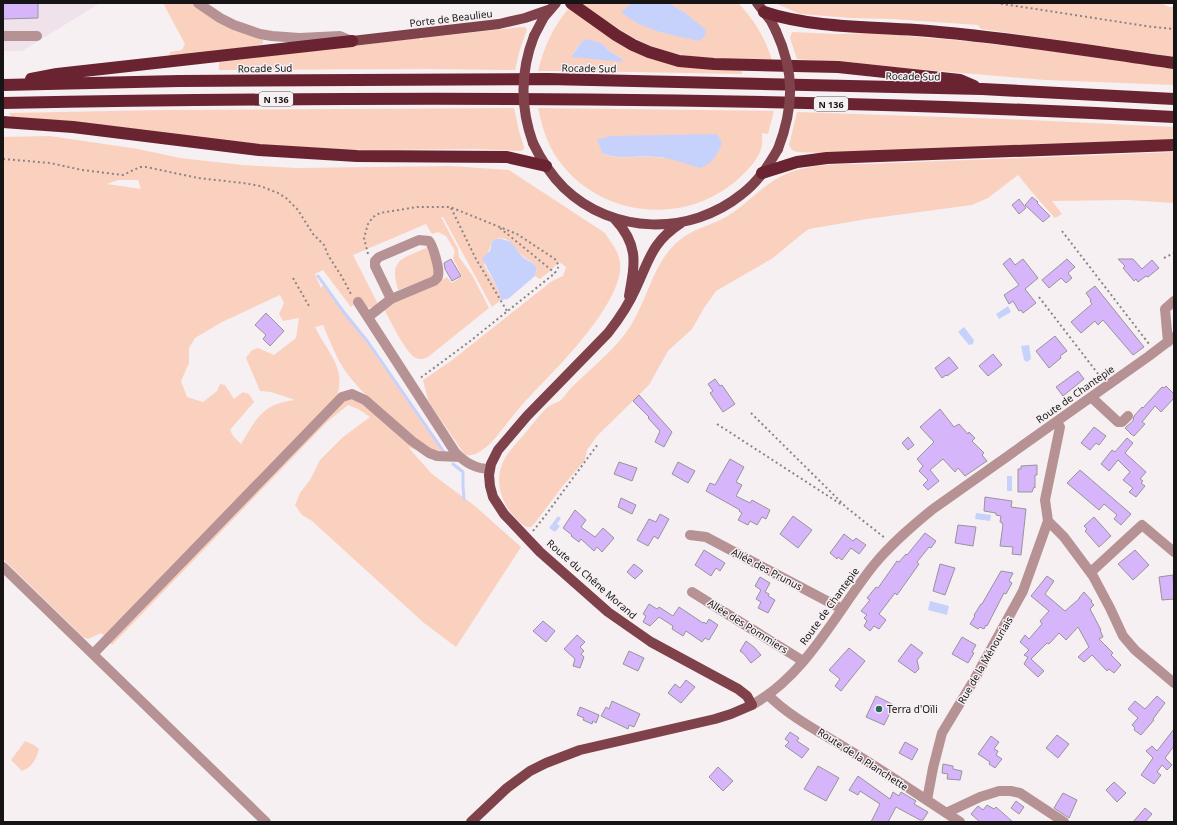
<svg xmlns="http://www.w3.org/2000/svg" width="1177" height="825" viewBox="0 0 1177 825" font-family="'Noto Sans',sans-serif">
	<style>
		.built { fill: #efe2ea }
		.green { fill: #fad1be; fill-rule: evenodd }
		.water { fill: #c7d2fc }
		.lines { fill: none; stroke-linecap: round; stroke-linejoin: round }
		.stream { stroke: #c7d2fc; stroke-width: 3 }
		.building { fill: #d7b5fa; stroke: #97959a }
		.path { stroke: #898587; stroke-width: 2; stroke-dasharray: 2 3; stroke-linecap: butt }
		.minor { stroke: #b79295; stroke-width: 10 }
		.major { stroke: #80424a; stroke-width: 10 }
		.highway { stroke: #6a2431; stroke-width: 12 }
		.major-bridge { stroke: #80424a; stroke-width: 10 }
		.poi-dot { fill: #286a59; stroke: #f6f0f3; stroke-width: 1.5 }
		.labels { text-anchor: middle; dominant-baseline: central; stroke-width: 3; stroke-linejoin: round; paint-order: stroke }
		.shield { fill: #f6f0f3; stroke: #595658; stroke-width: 1 }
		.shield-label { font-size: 9px; font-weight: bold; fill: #161415 }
		.street-label { font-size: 10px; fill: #161415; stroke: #f6f0f3 }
		.poi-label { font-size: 10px; fill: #161415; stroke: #f6f0f3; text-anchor: start }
	</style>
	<rect width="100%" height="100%" fill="#f6f0f3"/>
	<path class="built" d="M3,3h97l-78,48h-19z"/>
	<path class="green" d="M163,3h29l6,5 65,30v6l-14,3 -80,9 1,-4 12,-2 3,-6z
		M581,3h51l-2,1 54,8 -15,-9h69c17,18 26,33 34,57 -39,-1 -81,1 -118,-13 -27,-10 -50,-28 -73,-44z
		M775,3h386l8,4h5v50l-193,-28 -3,-4 -86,-6 -41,-1 -51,-4z
		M570,7l59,40 113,22v5l-164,-3h-40c6,-24 15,-45 32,-64zM582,41l21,3 5,6 13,8 -49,-3z
		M522,27h3l2,3 -7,19 -5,21 -88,-1 -208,1v-8l201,-24v2l3,-1v-1z
		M792,32l43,2 37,-1 93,8 112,13 97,14v17l-129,-5 -248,-21 -7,-21z
		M514,108l5,23 5,16v2l-3,2 -47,-2 -106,1 -70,-3 -57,-4 -147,-19 -82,-7 -3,-4 154,-3z
		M538,108l236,3 -6,23 -6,-1c0,5 1,11 -1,16 -3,11 -15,23 -24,31 -53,46 -136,38 -178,-19 -12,-16 -17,-35 -21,-53zM719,151l-56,7c-20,-4 -40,3 -60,-4z
		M797,112l233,8 144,7v14l-352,12 -25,-1 -5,-2 -3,-5z
		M50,136l88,13 42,9 62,7 54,3 155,-2 58,4 96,63c5,8 14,19 15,29 5,39 -63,106 -88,132 -15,15 -27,33 -41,49 -8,7 -16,14 -26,12l-33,-48 -4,-7 -5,-20 28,-19 101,-80 11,-5 3,-9 -7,-5 -9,9 -10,8 -5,-3 2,-8c-3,-6 -9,-7 -14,-12 -10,-8 -14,-24 -31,-15l-8,24 14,24 3,11 -9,7 -49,-90h-2l17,32 1,8 13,18 17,33 -61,49c-4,2 -7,3 -12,1 -10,-4 -27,-40 -33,-51l57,-26 7,-4 5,6 10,-7 -9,-18 2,-7 -9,-15 -8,-4 -6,2 -6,-10 -73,31 25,49 -4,3 -7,1 -6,-10 -10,9 -28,-37 -8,4 6,14 2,-3 44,58 77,110 -12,-2c-32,-26 -72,-54 -93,-90 -6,-12 -11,-24 -16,-36l-8,2c12,25 34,43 20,73l-230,236 -4,-3 -13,6 -5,-2 -80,-78v-422zM118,180h20l3,9 -34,-5zM280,295l4,8 -5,11 4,7 16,-3 -3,20 -22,17 -16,-7 -6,2 -6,8 14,33 11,1 24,8c-33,4 -38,18 -54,44l-8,-8 -3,-6 24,-28 -5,-8 -6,-2 -9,7 -9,-14 -5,-1 -3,7 -14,11 -16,-5 -6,-16 8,-18v-15l6,-10 27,-16z
		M1174,152v51l-47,-3 -75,1 10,13 -7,4 -19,-21 -18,-22 -30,23 -16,7 -105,14 -58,10 -7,5 -29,24 -57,33 -12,17 -12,21 -24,22 -19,34 -52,51 -10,14 -2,10 -23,27 -27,36 -4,4h-5c-20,-13 -34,-41 -23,-65 5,-11 16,-21 24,-31 6,-8 14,-18 22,-25 3,-2 7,-3 11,-5 4,-4 8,-10 12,-14 18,-18 38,-33 53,-53 23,-30 26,-72 56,-95 13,-10 27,-13 41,-20 18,-9 32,-25 48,-36 28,-20 64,-19 97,-19z
		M427,248l9,21 -4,9 -34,12c-5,-19 -6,-28 14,-36 6,-2 10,-5 15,-6z
		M348,400h6l10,4 18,14 34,32 -8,-3 24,27 43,32 46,41 -65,100 -32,-24 -112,-102 -10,-6 -7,-10 5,-12 10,-13 10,-20 23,-23 27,-20 -12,-8 -10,-4 -21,17 -215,223 -3,-3 230,-239z
		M25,741l9,4 5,4c-3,11 -6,17 -17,22l-11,-11z"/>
	<path class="water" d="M632,3h37l15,9 22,18 -1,5 -5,6c-28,-6 -57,-10 -79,-29z
		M588,39l15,5 5,6 13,8 3,4 -53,-5 11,-16z
		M717,134l5,9c-4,11 -10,21 -22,25 -14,-4 -29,-10 -43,-11 -19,-2 -35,3 -54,-3l-6,-14 12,-4z
		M497,239h5l9,3c5,5 7,11 13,16 5,4 10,4 13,10l-2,8 -27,23 -7,1 -3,-11 -16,-31 8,-7 2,-10z
		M1008,306l3,6 -12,7 -3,-5z
		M964,327l10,13 -1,4 -4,1 -11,-13z
		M1029,345l2,14 -4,3 -3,-2 -3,-14z
		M1007,476h5v15h-5z
		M976,513l15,2 -1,6 -15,-2z
		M558,516l3,2 -4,6 3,2 -5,6 -6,-4z
		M930,601l19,5 -2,9 -19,-5z"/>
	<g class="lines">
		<path class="stream" d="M318,276l25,35 25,31 76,110
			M453,464l10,8v14l1,13"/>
	</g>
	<path class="building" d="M3,3h35v15l-35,1z
		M1032,197l6,5 -1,1 13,13 -7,6 -18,-17z
		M1019,199l7,9 -7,6 -7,-9z
		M1010,258l5,7 8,-6 15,19 -13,11 11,14 -13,10 -2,-3 -2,1 -6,-10 -4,3 -5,-9 15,-10 -16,-21z
		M451,259l10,17 -9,5 -7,-12 -1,-6z
		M1067,259l8,8 -7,6 4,5 -6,5 -5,-5 -12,10 -7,-8z
		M1118,259h15l9,10 10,-9 7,8 -11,9 -2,-1 -8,6 -2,-3 -2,2 -11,-13 2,-2z
		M1095,286l49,61 -11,8 -30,-35 -5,5 -3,-4 -14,12 -10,-11 21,-18 -2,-3 1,-1 -5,-7z
		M266,313l18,18 -14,15 -7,-7 3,-4 -11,-10z
		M1055,336l12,15 -7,5 1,2 -12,10 -13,-17z
		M993,354l9,11 -14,11 -9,-10z
		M949,357l9,11 -11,8 -1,-1 -4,3 -7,-10z
		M1078,371l6,8 -21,17 -7,-9z
		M715,379l5,7 2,-1 13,19 -12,8 -13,-19 3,-2 -5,-7z
		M1166,386l8,8v4l-13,14 -6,-6 -13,16 3,2 -11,12 -3,-2 -6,-6 8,-7 1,-5 8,-9 1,1 19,-21 2,1z
		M639,395l33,37 -8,15 -9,-5 5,-11 -12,-13 1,-1 -16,-16z
		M940,409l14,18 5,-3 9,10 1,-2 6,6 -3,3 12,12 -2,2 5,6 -22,15 -7,-8 -3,4 -12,-13 -13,11 9,11 -11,9 -5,-5 5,-5 -9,-9 4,-5 -6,-7 17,-17 -14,-15z
		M1094,427l12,9 -7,9 -3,-2 -6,7 -9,-7z
		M908,437l6,8 -6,5 -6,-7z
		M1127,438l6,5 -8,10 21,19 -6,7 3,2 -2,2 4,3 -9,11 -7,-5 4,-4 -10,-8 7,-8 -12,-12 -9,11 -8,-7 11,-14 3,2z
		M730,459l14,8 -8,15 6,3 -6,11 14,7 2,-3 18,10 -4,9 -4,-2 -5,8 -7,-4 -2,4 -10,-5 4,-7 -3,-2 1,-1 -34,-19 4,-8 5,2z
		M619,462l18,6 -5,13 -18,-7z
		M678,462l17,9 -7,12 -16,-9z
		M1037,465v10h-2v13l-1,-1 -2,5h-14v-23h3v-3z
		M1080,470l51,44 -10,11 -7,-6 3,-4 -13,-11 -5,6 -32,-27z
		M985,497l27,4 -1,6 15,2 -5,46 -9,-1 1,-7 -13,-1 3,-21 -1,-1v-2h-2l1,-6 -5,-1v-2l-12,-2z
		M621,498l15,7 -4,9 -14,-7z
		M575,510l11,10 -5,7 14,10 8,-9 11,10 -12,14 -5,-5 -3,4 -13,-12 -2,3 -8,-6 1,-1 -9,-7z
		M660,514l9,5 -11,20 -4,-3 -6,10 -11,-6 12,-21 7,3z
		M793,516l19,14 -14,18 -18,-14z
		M1094,517l17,19 -12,11 -14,-16 2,-2 -3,-3z
		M958,525l18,2 -3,19 -18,-3z
		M925,533l11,8 -5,7 -2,-1 -12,15 2,2 -22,31 -2,-2 -16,21 7,6 -7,9 -5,-3 -4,5 -6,-5 3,-5 -3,-3 3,-3 -6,-4 9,-11 -3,-2 9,-11 2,1 19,-27 2,1 7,-8 1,1z
		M844,534l9,7 3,-3 10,7 -7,9 -8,-6 -9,12 -4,-3 -1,2 -7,-6z
		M704,550l21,13 -5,8 -4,-3 -5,8 -16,-11z
		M1135,550l14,15 -16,15 -15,-16z
		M634,564l9,7 -8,8 -8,-7z
		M940,564l15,4 -10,27 -12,-4z
		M1001,571l12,2 -4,8 3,2 -6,11 -2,-1 -17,33 -1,-1 -2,4 -4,-2 -2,2 -8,-5 5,-8 -1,-1 7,-11h1z
		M1173,575l1,24 -12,1 -3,-23z
		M1047,576l7,5 -9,13 20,17 14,-12v-1l5,-6 8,9 -1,1 3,3 -4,4 11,21h-1l3,7 -4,2 14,14 -2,2 10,10 -7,8 -5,-4 -2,2 -15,-16 -8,7 -6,-5 11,-10 -11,-20 -12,13 -7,-7 -10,11 -2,-1 -16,16 13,12 -6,6 -14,-13 4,-7 -4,-2 5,-5 -9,-8 5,-7 4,4 13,-15 -2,-3 9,-10 -18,-15z
		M760,577l10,6 -5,9 4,2 -1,2 7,4 -7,13 -10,-5 3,-6 -5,-3 5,-9 -6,-4z
		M649,604l8,5 2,-2 14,9 6,-9 24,16 1,-1 2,2 3,-5 9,6 -9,15 -4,-2 -3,4 -16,-11 -3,5 -11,-7 1,-3 -14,-9 -9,9 -7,-4 3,-6 -3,-2z
		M543,621l12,10 -9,11 -13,-11z
		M577,635l8,7 -5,5 4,4 -3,3 3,3 -4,11 -7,-2 2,-7 -11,-10z
		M962,637l14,8 -4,7 2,1 -6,10 -16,-9z
		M746,641l8,6 7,8 -10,8 -7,-9 -4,-3z
		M911,644l12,9 -6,7 2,9 -4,4 -17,-12z
		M849,648l16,13 -24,30 -6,-5 5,-7 -11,-9z
		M629,651l15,7 -6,13 -15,-7z
		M686,680l9,7 -14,16 -13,-10 7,-9 5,4z
		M876,696l18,9 -10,20 -18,-8z
		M1157,696l8,7 -12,16 1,1 -13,15 -7,-5 1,-2 -3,-3 6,-7 -10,-9 7,-8 10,8z
		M612,701l28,13 -6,13 -5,-2 -1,4 -27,-13 5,-9 3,2z
		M580,707l19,8 -3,8 -3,-2 -1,3 -9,-4 1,-2 -7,-3z
		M1174,729v17l-9,12 7,7 -5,5 -5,-5 -5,7 4,3 -7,9 -13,-9 12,-17 -7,-7 6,-5 5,5z
		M790,732l9,6 -2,3 12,8 -7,9 -17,-12 4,-4 -4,-3z
		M1057,735l12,9 -11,14 -12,-10z
		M991,736l8,6 -5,7 4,2 -2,4 6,4 -7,9 -6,-4 1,-2 -12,-8z
		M905,742l13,7 -6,11 -13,-7z
		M943,764l10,2v3l9,2 -2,9 -13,-1 1,-5 -6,-1z
		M818,766l21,12 -13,23 -22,-12z
		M718,767l15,14 -10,10 -14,-14z
		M858,776l32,23 3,-7 6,4 2,-4 15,9 -2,3 14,8 -5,8h-3l-24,-13 -8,15h-17l9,-18 -20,-13 -2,4 -9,-5z
		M1114,782l12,11 -9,9 -11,-12z
		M1063,793l14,7 -8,18 -15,-10z
		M1016,801l8,6 -5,7 -8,-6z
		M987,805l7,4 2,-2 17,15h-33l-9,-8 7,-8 5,4z
		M1145,808l7,6 -7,8h-12z"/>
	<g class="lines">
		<path class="path" d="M996,3l157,24 21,2
			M3,159l47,4 32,7 41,5 17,-8h6l52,11 45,5 17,3 18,7 8,5 12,12 15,24 11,11 4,10 14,22 10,19
			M451,208l25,51 31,52
			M500,228l55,45
			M1062,231l87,113
			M368,254l-4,-16 4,-14 5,-7 7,-4 37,-6h33l67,27 38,25 4,7 -4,7 -86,69 -50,37
			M1164,258l10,-5
			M293,278l16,28
			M1039,297l63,82
			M751,413l96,95 38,30
			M717,424l125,81
			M533,531l12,-15 53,-72"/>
		<path class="minor" d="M198,3l22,15 14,7 26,9 12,2 27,2 41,-2 12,5
			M3,36h34
			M358,302l97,150c9,10 21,17 35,17
			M368,317l23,-18 43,-18c2,-2 4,-3 4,-5 2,-7 -5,-30 -9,-35l-10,-1 -40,17 -4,4v5l16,33
			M1168,342l-3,-33 9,-8
			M1091,397l27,25h4l6,-6
			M1057,422l3,5 -15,73 3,21 16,16 29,39 17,32 13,28 12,14 39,33
			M690,535l16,2 136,72
			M3,567l263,255
			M1091,572l51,-47 32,27
			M692,592l111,69
			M93,654l249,-257 10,-3 13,6 47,41 17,12 8,3 23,1
			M768,695c23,23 54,38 81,55 38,23 74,48 111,72
			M752,705c55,-31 83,-91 121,-139 18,-22 38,-39 60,-57l216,-153 25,-19
			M927,800l6,-32 9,-35 32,-53 49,-89 25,-70
			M946,813l34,-16 19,-6h12l9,2 44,29"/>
		<path class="major" d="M757,3l14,18 5,10
			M534,36l10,-19 12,-14
			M352,41l147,-17 26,-6 26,-9
			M533,143c8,17 18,32 31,45 49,47 126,48 178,6 16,-12 26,-28 36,-45
			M614,218c25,27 21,44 15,78
			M471,822l36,-34 23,-17 16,-8 34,-13 135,-31 16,-5 21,-9 -5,-9 -9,-7 -87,-47 -43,-30 -68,-60 -36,-38 -11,-17 -3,-11 -1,-11 2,-11 7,-14 29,-34 81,-83c11,-14 21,-29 28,-45 14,-30 16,-46 45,-65"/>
		<path class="highway" d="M571,3l45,32 17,10 16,7 30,9 35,3 124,3 122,13 14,6
			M764,12c54,18 118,14 175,20 79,7 157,20 235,31
			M31,79l26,-5 295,-33
			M3,85l176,-4 369,-2 434,10 192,10
			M3,103c390,-7 781,-7 1171,14
			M3,122l70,5 186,23 98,6 150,1 39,9
			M762,173l35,-11 30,-4 347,-13"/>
		<path class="major-bridge" d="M776,31c19,41 18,76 2,118
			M533,143c-13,-36 -13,-71 1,-107"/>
	</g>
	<circle class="poi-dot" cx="879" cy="709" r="4"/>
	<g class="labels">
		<g class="shield">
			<rect x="259" y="92" width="34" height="14" rx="3"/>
			<rect x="814" y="97" width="34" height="14" rx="3"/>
		</g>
		<g class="shield-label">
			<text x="276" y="99">N 136</text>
			<text x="831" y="104">N 136</text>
		</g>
		<g class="street-label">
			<text transform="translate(451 18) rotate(-7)">Porte de Beaulieu</text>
			<text transform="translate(265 68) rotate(-1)">Rocade Sud</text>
			<text transform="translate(589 68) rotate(1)">Rocade Sud</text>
			<text transform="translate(913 76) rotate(1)">Rocade Sud</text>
			<text transform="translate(1075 394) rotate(-35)">Route de Chantepie</text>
			<text transform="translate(767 569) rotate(28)">Allée des Prunus</text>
			<text transform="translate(592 579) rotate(41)">Route du Chêne Morand</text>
			<text transform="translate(829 606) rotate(-54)">Route de Chantepie</text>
			<text transform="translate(748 626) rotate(32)">Allée des Pommiers</text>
			<text transform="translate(985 660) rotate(-60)">Rue de la Ménouriais</text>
			<text transform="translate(863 759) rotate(33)">Route de la Planchette</text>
		</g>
		<g class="poi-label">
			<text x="887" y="709">Terra d'Oïli</text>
		</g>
	</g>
	<rect width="1177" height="825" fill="none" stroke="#161415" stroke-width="8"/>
</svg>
